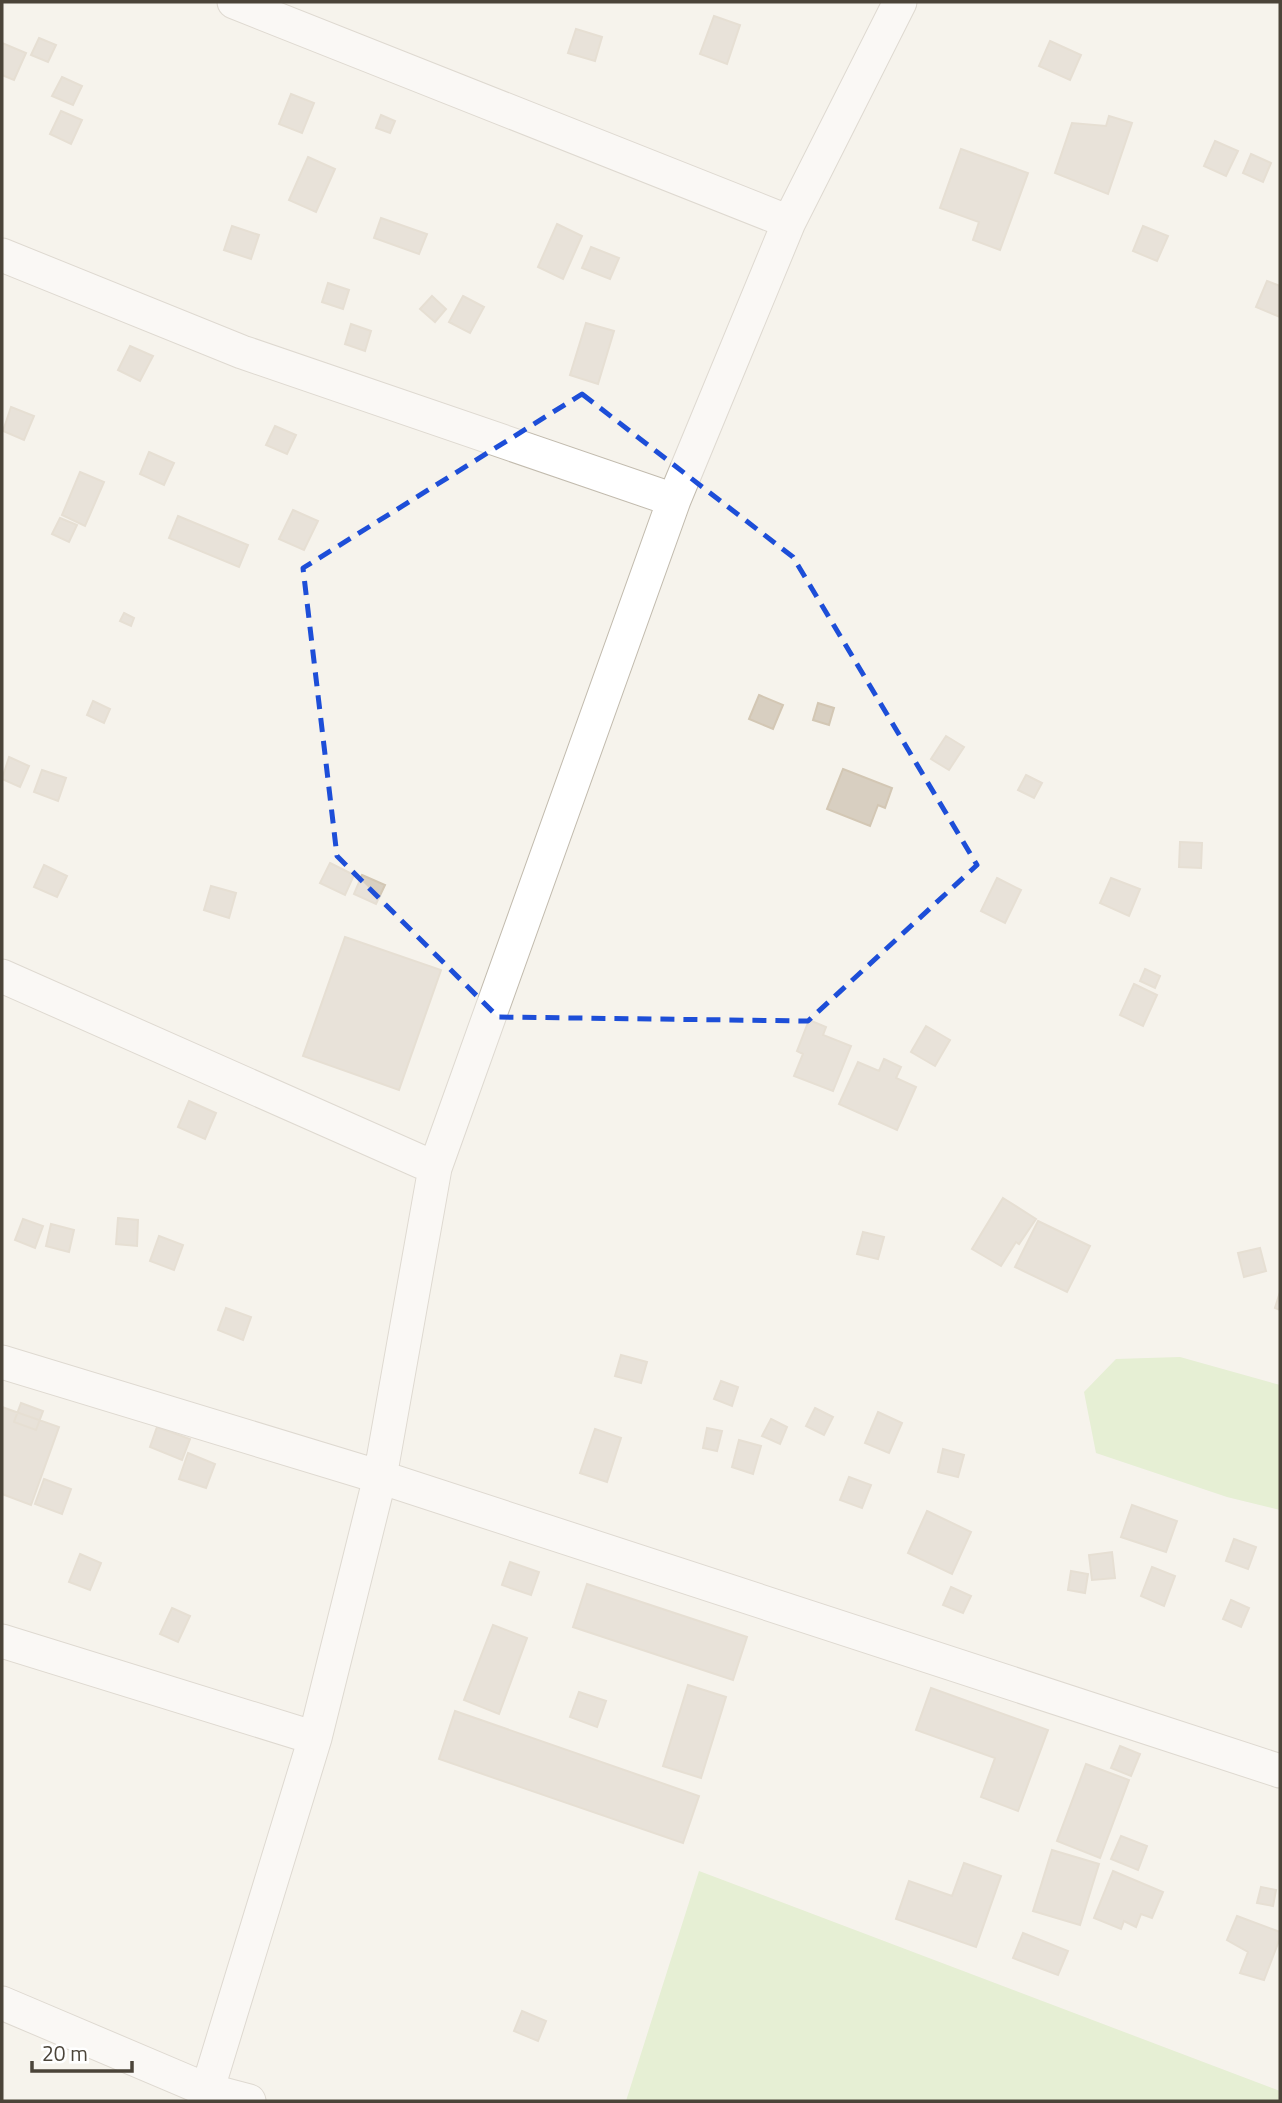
<svg xmlns="http://www.w3.org/2000/svg" width="1282" height="2103" viewBox="0 0 1282 2103" font-family="'Titillium Web',sans-serif">
	<style>
		.green { fill: #d2eab5 }
		.building { fill: #d8cfc1; stroke: #d3c7b4; stroke-width: 2 }
		.lines { fill: none; stroke-linecap: round; stroke-linejoin: round }
		.minor-casing { stroke: #c2bbae; stroke-width: 35 }
		.minor { stroke: #fff; stroke-width: 33 }
		.marked { fill: none; stroke: #1d4ed8; stroke-width: 5; stroke-dasharray: 14 9; stroke-linejoin: round }
	</style>
	<rect width="100%" height="100%" fill="#f6f3ec"/>
	<path class="green" d="M1180,1357l100,28v125l-53,-13 -131,-44 -12,-61 32,-33z
		M699,1871l581,220v10h-654z"/>
	<path class="building" d="M714,16l26,9 -13,39 -27,-10z
		M576,29l26,8 -7,24 -27,-8z
		M39,38l17,7 -8,17 -17,-7z
		M1050,41l31,14 -11,25 -31,-14z
		M2,43l24,10 -12,27 -12,-5z
		M62,77l20,9 -9,19 -21,-9z
		M291,94l23,9 -12,30 -23,-9z
		M61,111l21,9 -11,24 -21,-10z
		M381,115l14,6 -5,12 -14,-5z
		M1109,116l23,7 -24,71 -53,-21 17,-50 34,3z
		M1215,141l23,10 -12,25 -22,-10z
		M961,149l67,24 -28,77 -27,-10 6,-18 -39,-14z
		M1251,154l20,9 -8,19 -20,-9z
		M308,157l27,12 -19,43 -27,-12z
		M381,218l46,16 -8,20 -45,-16z
		M557,224l25,12 -19,43 -25,-12z
		M232,226l27,9 -8,24 -27,-9z
		M1143,226l25,10 -11,25 -24,-10z
		M591,247l28,11 -9,21 -28,-11z
		M1267,281l13,5v31l-24,-10z
		M328,283l21,7 -6,19 -21,-7z
		M432,296l14,13 -11,13 -15,-13z
		M463,296l21,11 -14,26 -21,-11z
		M586,323l28,8 -16,53 -28,-9z
		M351,324l20,7 -6,20 -20,-7z
		M130,346l23,10 -13,25 -22,-11z
		M11,407l23,9 -10,24 -21,-9z
		M275,426l21,9 -9,19 -21,-9z
		M149,452l25,11 -10,22 -24,-11z
		M80,472l24,10 -19,44 -23,-11z
		M293,510l25,11 -14,29 -25,-11z
		M178,516l70,29 -9,22 -70,-29z
		M60,518l17,7 -8,17 -17,-8z
		M124,613l10,5 -3,8 -11,-5z
		M759,695l24,10 -10,24 -24,-10z
		M93,701l17,8 -6,14 -17,-8z
		M818,703l16,5 -5,17 -16,-5z
		M946,736l18,11 -15,23 -18,-11z
		M9,757l20,9 -9,21 -18,-8z
		M843,769l49,19 -7,20 -7,-3 -8,21 -43,-17z
		M42,770l24,8 -8,23 -24,-9z
		M1026,775l16,8 -8,15 -16,-8z
		M1180,842l22,1 -1,25 -22,-1z
		M330,863l24,12 -9,20 -25,-12z
		M44,865l23,11 -10,21 -23,-10z
		M362,875l23,10 -9,19 -22,-10z
		M997,878l24,12 -16,33 -24,-12z
		M1111,878l29,11 -11,27 -29,-13z
		M211,886l25,7 -7,25 -25,-8z
		M345,937l96,33 -42,120 -96,-34z
		M1145,969l15,7 -5,12 -15,-7z
		M1134,984l23,11 -14,31 -23,-11z
		M809,1020l17,7 -3,8 28,11 -18,45 -39,-15 9,-22 -6,-3z
		M926,1026l24,14 -15,26 -24,-14z
		M884,1059l17,8 -5,11 20,9 -19,43 -58,-26 19,-42 21,9z
		M189,1101l27,12 -11,26 -27,-12z
		M1003,1198l33,21 -17,25 -3,-2 -15,24 -29,-17z
		M118,1218l20,2 -1,26 -21,-2z
		M23,1219l20,7 -8,22 -20,-8z
		M1038,1221l52,25 -23,46 -52,-25z
		M51,1224l23,6 -5,22 -23,-6z
		M863,1232l21,5 -6,22 -21,-5z
		M159,1236l24,9 -9,25 -24,-9z
		M1260,1248l6,23 -22,6 -6,-24z
		M1280,1292v18l-5,-2z
		M226,1308l25,9 -8,23 -25,-10z
		M621,1355l26,7 -6,21 -26,-7z
		M721,1381l17,6 -6,19 -18,-7z
		M21,1403l22,8 -7,19 -22,-8z
		M2,1407l57,20 -28,78 -29,-11z
		M815,1408l18,9 -9,18 -18,-9z
		M878,1412l24,11 -13,30 -24,-10z
		M771,1419l16,8 -7,17 -18,-8z
		M157,1427l33,12 -8,21 -32,-13z
		M707,1428l15,3 -5,20 -14,-3z
		M595,1429l26,9 -14,44 -27,-9z
		M739,1440l22,6 -8,28 -21,-7z
		M943,1449l21,6 -6,22 -20,-5z
		M188,1453l27,11 -9,24 -27,-9z
		M849,1477l22,8 -9,23 -22,-8z
		M44,1479l27,10 -9,25 -27,-10z
		M1132,1505l45,16 -11,31 -45,-15z
		M927,1511l44,21 -19,42 -44,-21z
		M1234,1539l22,8 -8,22 -22,-8z
		M1112,1552l3,26 -23,2 -3,-25z
		M80,1554l21,9 -11,27 -21,-8z
		M510,1562l29,10 -8,23 -29,-10z
		M1152,1567l23,9 -11,30 -23,-10z
		M1071,1571l17,3 -3,19 -17,-3z
		M587,1584l160,53 -14,43 -160,-53z
		M951,1587l20,9 -8,17 -20,-8z
		M1231,1600l18,8 -8,19 -18,-8z
		M172,1608l18,8 -12,26 -18,-8z
		M493,1625l34,13 -28,76 -35,-14z
		M688,1685l38,12 -25,81 -38,-12z
		M931,1688l117,42 -30,81 -37,-14 14,-39 -79,-28z
		M579,1692l27,9 -9,26 -27,-10z
		M455,1711l244,85 -16,47 -244,-84z
		M1120,1746l20,8 -9,22 -20,-8z
		M1086,1764l43,16 -29,78 -43,-17z
		M1121,1836l26,10 -9,24 -27,-11z
		M1052,1850l47,14 -19,61 -47,-14z
		M964,1863l37,13 -25,71 -80,-28 13,-38 43,15z
		M1113,1871l50,21 -11,26 -11,-4 -5,13 -12,-6 -3,8 -27,-11z
		M1261,1887l15,3 -3,16 -16,-3z
		M1237,1916l43,16v6l-16,42 -24,-7 8,-21 -21,-12z
		M1023,1933l45,18 -10,24 -45,-17z
		M522,2011l24,10 -8,20 -24,-10z"/>
	<g class="lines">
		<defs>
			<path id="minor" d="M234,2l555,220
				M2,255l240,97 432,148
				M2,976l433,192
				M2,1362l378,115 900,294
				M2,1641l313,97
				M2,2003l205,87 42,11
				M204,2101l111,-363 65,-261 55,-309 239,-668 115,-278 111,-220"/>
		</defs>
		<use href="#minor" class="minor-casing"/>
		<use href="#minor" class="minor"/>
	</g>
	<path d="M0 0H1282V2103H0ZM582,394l211,163 184,308 -169,156 -310,-4 -161,-161 -34,-288z" fill="#f6f3ec" fill-opacity=".55" fill-rule="evenodd"/>
	<path class="marked" d="M582,394l211,163 184,308 -169,156 -310,-4 -161,-161 -34,-288z"/>
	<rect width="1282" height="2103" fill="none" stroke="#4b4439" stroke-width="7"/>
	<path d="M32 2061v10h100v-10" fill="none" stroke="#4b4439" stroke-width="3.5"/>
	<text x="42" y="2061" font-size="21" fill="#4b4439" stroke="#ffffff" stroke-width="5" paint-order="stroke">20 m</text>
</svg>
